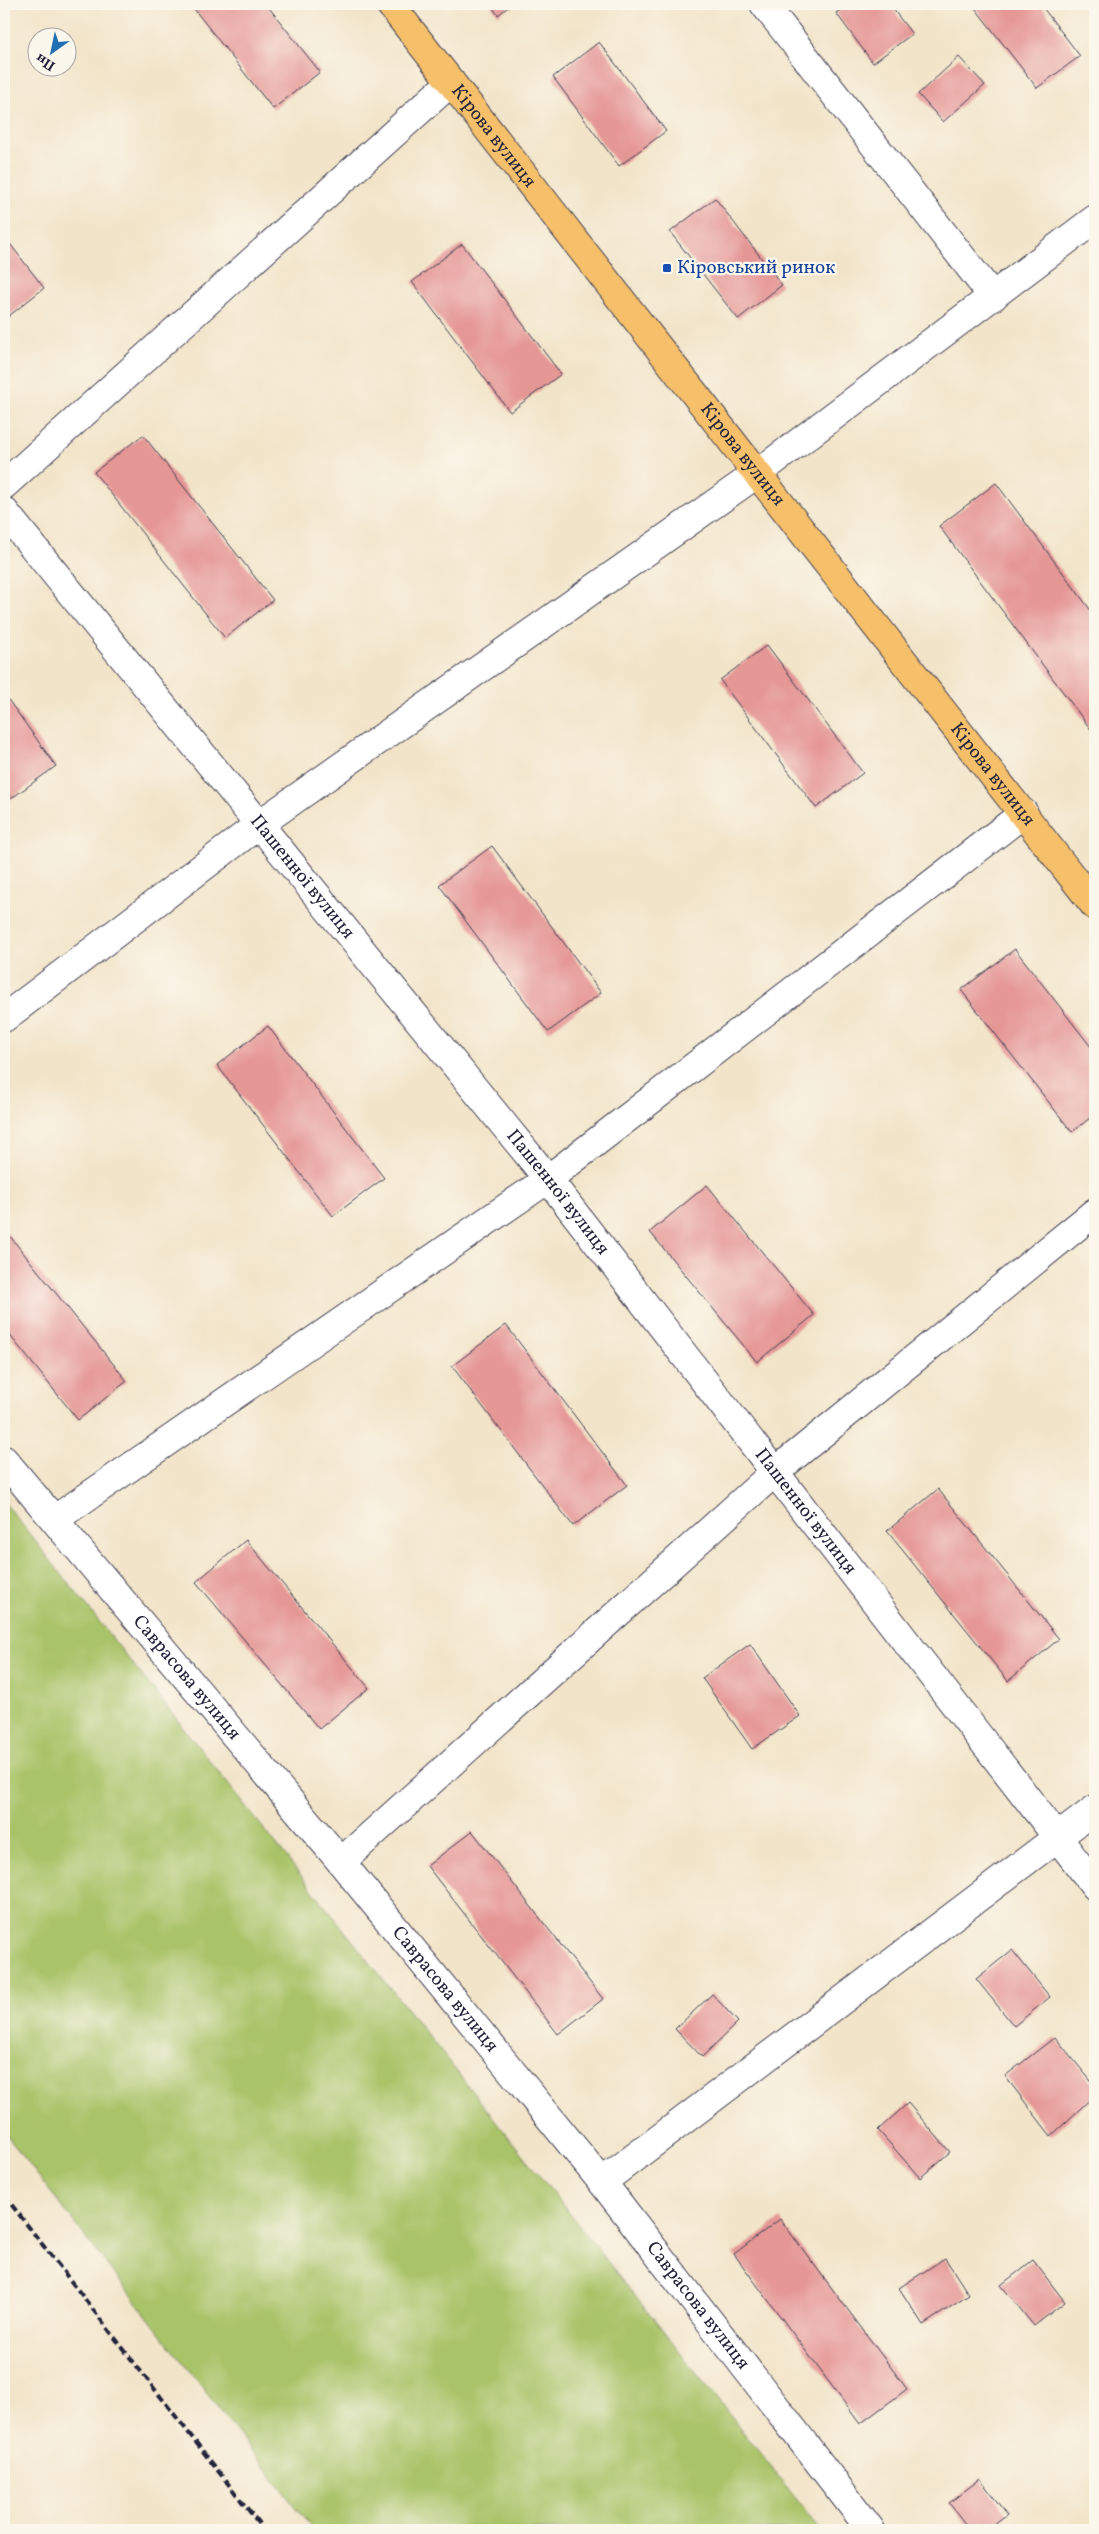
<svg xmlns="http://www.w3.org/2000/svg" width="1099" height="2534" viewBox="0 0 1099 2534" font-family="Vollkorn,serif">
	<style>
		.green { fill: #a9c368; stroke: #667252 }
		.building { fill: #e59796 }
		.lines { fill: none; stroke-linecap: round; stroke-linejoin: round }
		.minor-casing { stroke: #413f50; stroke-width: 30 }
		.major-casing { stroke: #413f50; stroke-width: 30 }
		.minor { stroke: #fff; stroke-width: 28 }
		.major { stroke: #f6c06b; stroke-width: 28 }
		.rail { stroke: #22223b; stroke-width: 4; stroke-dasharray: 8 4; stroke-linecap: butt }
		.transit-dot { fill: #1a4fb4; stroke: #fbf7ec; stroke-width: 2 }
		.labels { text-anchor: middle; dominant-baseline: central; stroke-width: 4.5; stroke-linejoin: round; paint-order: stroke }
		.street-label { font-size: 19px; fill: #22223b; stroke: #fbf7ec }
		.transit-label { font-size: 19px; fill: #164399; stroke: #fbf7ec; text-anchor: start }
	</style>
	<rect width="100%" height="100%" fill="#fbf7ec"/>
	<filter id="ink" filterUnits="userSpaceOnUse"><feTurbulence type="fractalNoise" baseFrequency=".02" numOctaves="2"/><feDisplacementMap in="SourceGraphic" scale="10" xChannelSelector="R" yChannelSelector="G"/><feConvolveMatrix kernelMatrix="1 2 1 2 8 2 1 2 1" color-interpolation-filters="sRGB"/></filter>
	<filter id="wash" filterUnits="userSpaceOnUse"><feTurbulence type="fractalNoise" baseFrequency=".0096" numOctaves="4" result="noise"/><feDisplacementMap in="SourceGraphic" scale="20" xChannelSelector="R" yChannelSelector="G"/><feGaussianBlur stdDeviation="1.12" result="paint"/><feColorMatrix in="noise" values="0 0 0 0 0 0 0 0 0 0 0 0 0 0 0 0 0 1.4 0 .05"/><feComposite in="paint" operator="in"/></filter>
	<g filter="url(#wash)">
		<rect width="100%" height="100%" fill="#f2e4c9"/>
		<path class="green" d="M4,1502l817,1028h-508l-309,-398z"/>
		<g id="blocks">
			<path class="building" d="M190,4h76l54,68 -47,37z
				M490,4h22l-14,11z
				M849,4h40l23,30 -39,29 -37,-50z
				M972,4h68l40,52 -43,32z
				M599,42l67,89 -47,35 -66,-89z
				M959,57l26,28 -42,37 -25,-28z
				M715,198l67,87 -44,34 -68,-87z
				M4,236l40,52 -40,32z
				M462,244l99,130 -51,38 -98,-130z
				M143,435l130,165 -48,38 -131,-166z
				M996,483l99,133v119l-156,-209z
				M767,645l96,128 -47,35 -96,-128z
				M4,694l52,72 -51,37 -1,-3z
				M492,846l109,147 -53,39 -109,-147z
				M1015,949l80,103v62l-23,18 -111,-142z
				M268,1026l116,152 -51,38 -116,-151z
				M707,1185l107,130 -57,47 -107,-130z
				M4,1229l123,152 -49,39 -74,-92z
				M506,1325l121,160 -54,41 -121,-160z
				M938,1489l121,150 -51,42 -121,-150z
				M246,1540l123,148 -50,41 -123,-147z
				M750,1644l50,72 -48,33 -50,-71z
				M472,1831l131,168 -45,35 -131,-168z
				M1012,1950l38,47 -36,29 -38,-47z
				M712,1994l26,28 -36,35 -27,-28z
				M1055,2037l40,49v9l-44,41 -46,-60z
				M908,2103l42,49 -30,26 -42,-48z
				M780,2219l127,170 -47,35 -126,-170z
				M945,2258l24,37 -46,30 -24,-37z
				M1033,2260l32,42 -31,24 -33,-41z
				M980,2479l27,36 -19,15h-18l-21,-27z"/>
		</g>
	</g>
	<g filter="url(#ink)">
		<use href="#blocks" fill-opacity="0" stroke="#413f50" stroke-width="1"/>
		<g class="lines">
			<defs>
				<g id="minor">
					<path d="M764,4l229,293"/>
					<path d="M4,485l447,-403"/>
					<path id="s1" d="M4,511l544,668 547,707"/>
					<path d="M4,1018l257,-195 497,-350 337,-254"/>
					<path id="s2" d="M4,1460l337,402 261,320 269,348"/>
					<path d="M55,1519l493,-340 476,-366"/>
					<path d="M341,1862l435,-391 319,-259"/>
					<path d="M602,2182l493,-373"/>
				</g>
				<g id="major">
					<path id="s3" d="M390,4l705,902"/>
				</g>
			</defs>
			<use href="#minor" class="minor-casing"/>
			<use href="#major" class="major-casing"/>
			<use href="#minor" class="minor"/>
			<use href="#major" class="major"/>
			<path class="rail" d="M4,2195l260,335"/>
		</g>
	</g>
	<rect class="transit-dot" x="662" y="263" width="10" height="10" rx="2.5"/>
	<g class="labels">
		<g class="street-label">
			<text stroke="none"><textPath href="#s3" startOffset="168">Кірова вулиця</textPath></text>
			<text stroke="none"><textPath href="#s3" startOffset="572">Кірова вулиця</textPath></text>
			<text stroke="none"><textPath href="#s3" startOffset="978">Кірова вулиця</textPath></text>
			<text stroke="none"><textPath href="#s1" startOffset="472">Пашенної вулиця</textPath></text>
			<text stroke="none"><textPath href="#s1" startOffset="878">Пашенної вулиця</textPath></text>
			<text stroke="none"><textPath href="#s1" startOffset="1282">Пашенної вулиця</textPath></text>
			<text stroke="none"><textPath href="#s2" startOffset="284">Саврасова вулиця</textPath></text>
			<text stroke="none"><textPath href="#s2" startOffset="689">Саврасова вулиця</textPath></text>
			<text stroke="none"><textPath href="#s2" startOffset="1094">Саврасова вулиця</textPath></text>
		</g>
		<g class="transit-label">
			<text x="677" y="268">Кіровський ринок</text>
		</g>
	</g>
	<rect width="1099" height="2534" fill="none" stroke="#fbf7ec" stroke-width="20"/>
	<g transform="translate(52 52) rotate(213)"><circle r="24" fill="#fbf7ec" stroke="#a4a2a5"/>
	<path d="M0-4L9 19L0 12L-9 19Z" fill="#1f6fb2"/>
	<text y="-8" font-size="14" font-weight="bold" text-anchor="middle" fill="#22223b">Пн</text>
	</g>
</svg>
